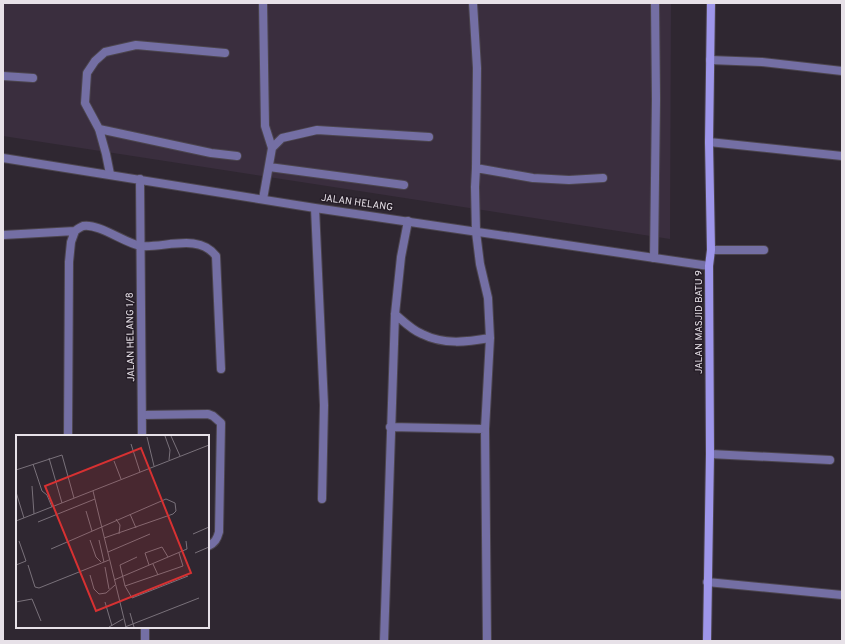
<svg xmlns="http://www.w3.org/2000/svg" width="845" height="644" viewBox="0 0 845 644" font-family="Overpass,sans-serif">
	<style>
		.built { fill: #3a2e3e }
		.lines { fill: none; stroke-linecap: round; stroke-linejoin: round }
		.lane-casing { stroke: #4c454e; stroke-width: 10 }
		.street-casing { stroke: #4c454e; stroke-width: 10 }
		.secondary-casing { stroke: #4c454e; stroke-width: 10 }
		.lane { stroke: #746fa4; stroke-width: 8 }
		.street { stroke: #746fa4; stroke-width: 8 }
		.secondary { stroke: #9e96ea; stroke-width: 8 }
		.labels { text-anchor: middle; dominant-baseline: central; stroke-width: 3; stroke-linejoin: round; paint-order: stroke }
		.street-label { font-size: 10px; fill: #e7e1e8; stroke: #251d27 }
		.inset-road { fill: none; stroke: #79717a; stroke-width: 1 }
		.view { fill: #d73132; fill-opacity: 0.15; stroke: #d73132; stroke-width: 2 }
		.inset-edge { fill: none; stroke: #e7e1e8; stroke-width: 2 }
	</style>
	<rect width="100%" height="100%" fill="#2f2731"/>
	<path class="built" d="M3,3h668l-1,236 -667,-103z"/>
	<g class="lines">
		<defs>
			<path id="lane" d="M263,3l2,123 7,22 -9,51
				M473,3l4,65 -1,100 -1,19 1,45 4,32 8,34 2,40 -5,91 2,212
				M3,76l30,2
				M99,129l112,24 26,3
				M272,148l10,-10 35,-8 112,7
				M269,167l135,18
				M476,168l57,10 36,2 34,-2
				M110,174l-4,-20 -7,-25 -14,-26 2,-30 8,-12 10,-9 31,-7 89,8
				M3,235l72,-4
				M711,250h53
				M654,258l2,-159 -1,-96
				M395,314c8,7 17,16 27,20 22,11 45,8 68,4
				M142,415l66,-1 5,2 8,7 -2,109c-2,7 -4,11 -11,14
				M390,427l95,2
				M68,436l1,-174 2,-20 4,-11c2,-2 6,-4 8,-5 16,-3 43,18 58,20 24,2 58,-13 75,10l5,113
				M710,454l120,6
				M384,641l11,-327 6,-57 7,-36"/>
			<path id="street" d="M710,60l52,2 80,9
				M709,142l133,14
				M3,158l312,50 394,58
				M140,179l2,257
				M315,208l9,197 -2,94
				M707,582l135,13
				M145,627v14"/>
			<path id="secondary" d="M707,641l3,-187 -1,-188 2,-16 -2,-108 2,-139"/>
		</defs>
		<use href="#lane" class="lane-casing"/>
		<use href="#street" class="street-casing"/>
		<use href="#secondary" class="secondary-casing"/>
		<use href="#lane" class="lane"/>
		<use href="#street" class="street"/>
		<use href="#secondary" class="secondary"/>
	</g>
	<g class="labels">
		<g class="street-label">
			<text transform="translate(357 203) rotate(8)">JALAN HELANG</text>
			<text transform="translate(699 322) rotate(-90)">JALAN MASJID BATU 9</text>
			<text transform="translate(131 337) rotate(-91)">JALAN HELANG 1/8</text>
		</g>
	</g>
	<g transform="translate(16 435)">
		<rect width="193" height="193" fill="#2f2731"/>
		<path class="inset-road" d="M149,1l5,14 -1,10M155,1l9,20M131,2l7,29M115,9l9,28M33,23l13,45M98,26l7,18M17,29l9,27 5,4 5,12M0,35l46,-15 12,43M16,51l2,28M77,56l33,136M0,57l8,26M70,76l6,20M114,79l6,14M100,84l4,6 -1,9M0,86l193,-76M22,87l57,-23M177,99l16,-7M74,105l6,17 5,5M83,105l5,22M35,114l115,-50 9,4 1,8 -3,3 -69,24M92,117l42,-18M179,118l14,-6M121,122l-17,8 5,21 58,-20 -4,-13M137,129l5,11M0,130l10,-4 -7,-20M12,130l7,22 4,1 70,-28M133,130l-4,-12 17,-6 6,10M89,132l4,22M74,140l4,14 5,5 7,-1 9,-8M98,145l73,-31 -1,-8M109,151l7,12 56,-22M0,167l16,-3 9,22M89,167l7,24M114,178l4,14M93,192l14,-8M109,192l74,-29"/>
		<path class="view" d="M125,13l50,125 -95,38 -51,-125z"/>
		<rect width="193" height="193" class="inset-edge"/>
	</g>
	<rect width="845" height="644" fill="none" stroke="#e7e1e8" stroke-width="8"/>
</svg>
